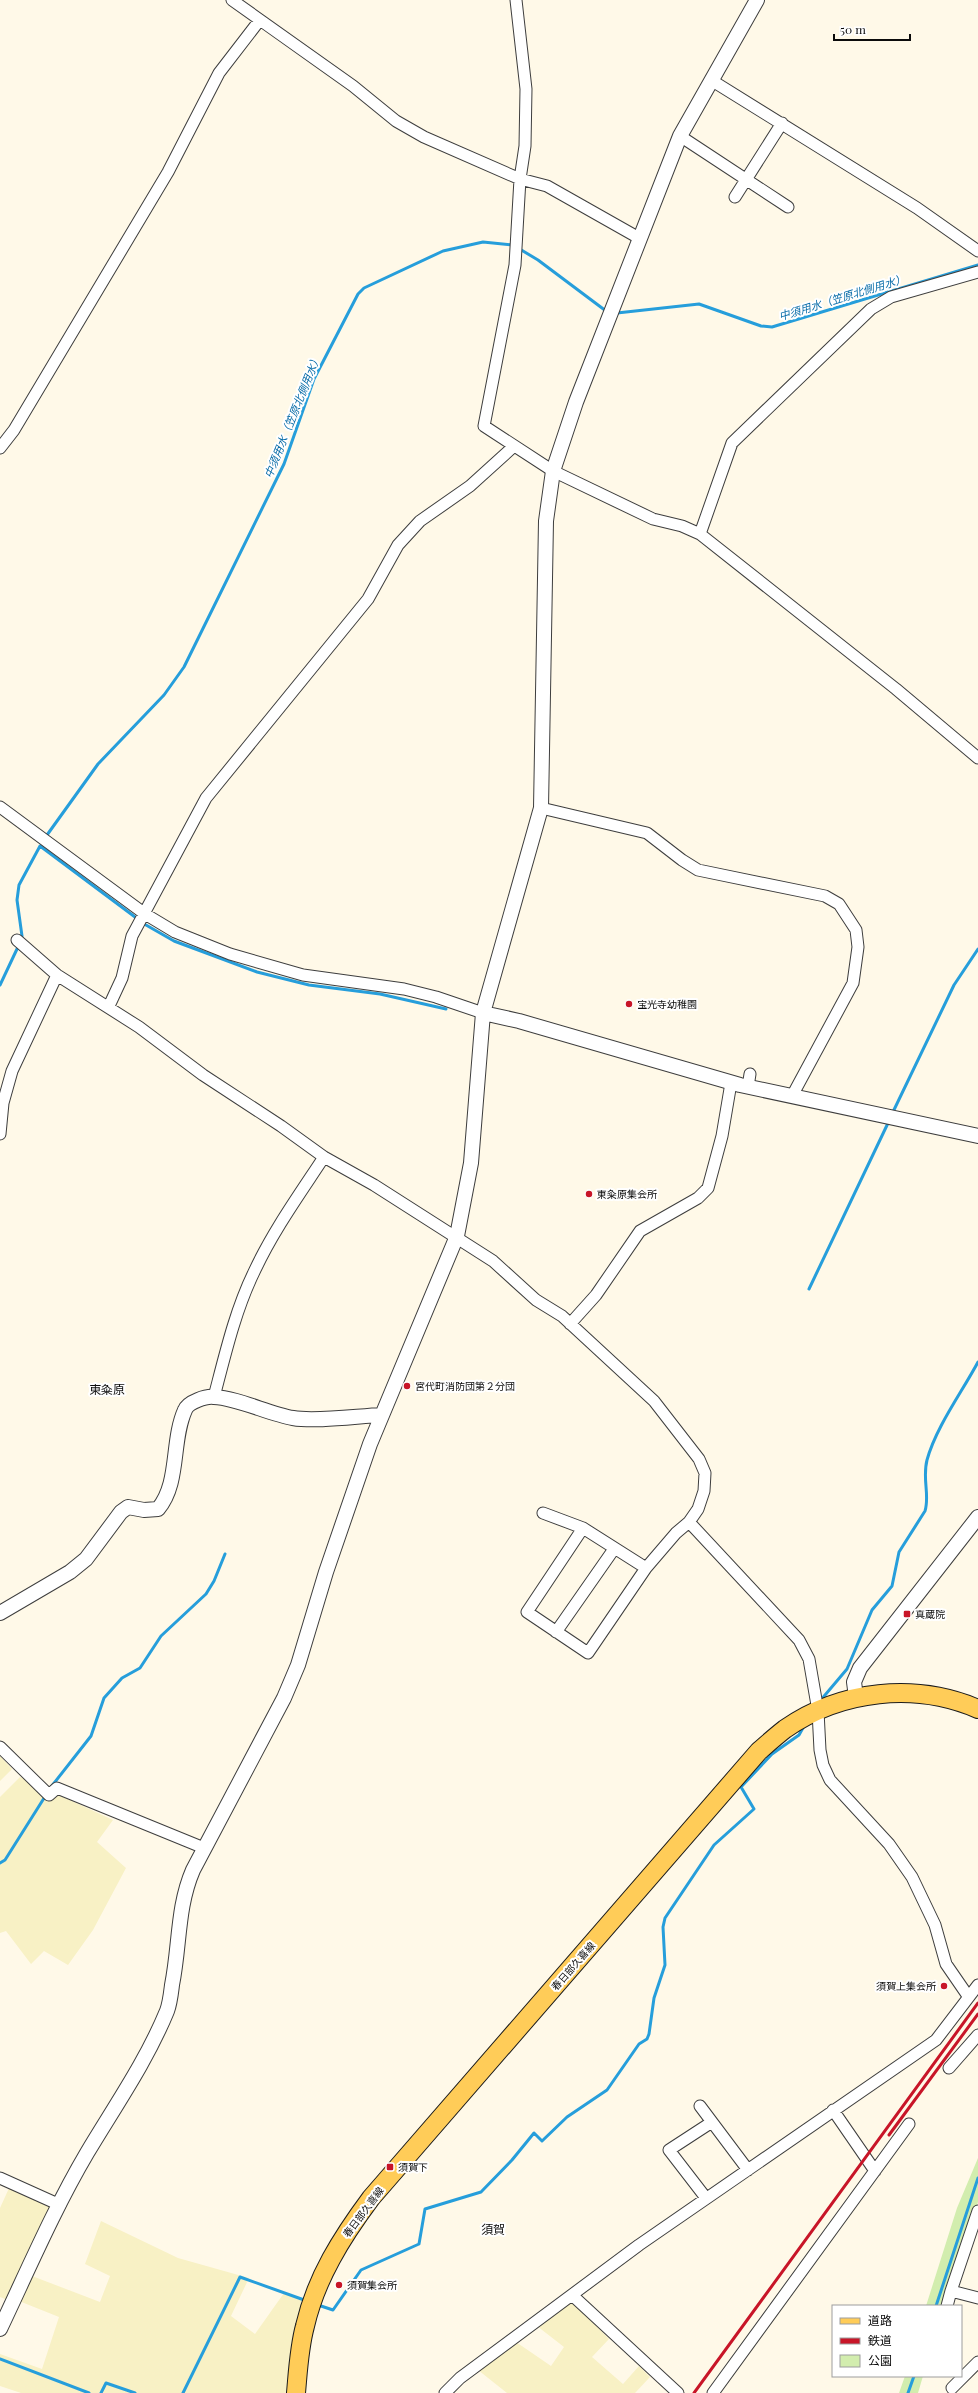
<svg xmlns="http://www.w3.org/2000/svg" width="978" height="2393" viewBox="0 0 978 2393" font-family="'Playfair Display','Noto Sans JP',serif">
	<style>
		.farmland { fill: #f8f1c5 }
		.green { fill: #d2edae }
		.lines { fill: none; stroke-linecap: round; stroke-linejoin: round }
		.stream { stroke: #269edb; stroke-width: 3 }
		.minor-casing { stroke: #3e3e3e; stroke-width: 13 }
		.tertiary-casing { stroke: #3e3e3e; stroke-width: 16 }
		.primary-casing { stroke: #1c1c1c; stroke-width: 20 }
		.minor { stroke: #fff; stroke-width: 11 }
		.tertiary { stroke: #fff; stroke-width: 14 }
		.primary { stroke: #ffcc58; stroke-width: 18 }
		.rail { stroke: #c81528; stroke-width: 3 }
		.poi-dot { fill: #c81528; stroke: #fff; stroke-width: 1.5 }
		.labels { text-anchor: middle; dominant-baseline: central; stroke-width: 4; stroke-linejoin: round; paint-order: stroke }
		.poi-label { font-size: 10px; fill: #0b0b0b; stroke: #fff; text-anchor: start }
		.street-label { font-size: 10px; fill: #0b0b0b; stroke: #fff }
		.water-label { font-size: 11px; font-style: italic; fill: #086ca8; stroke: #fff }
		.quarter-label { font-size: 12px; fill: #0b0b0b; stroke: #fff }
	</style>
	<rect width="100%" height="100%" fill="#fff9e8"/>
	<path class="farmland" d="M0,1756l12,13 -12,12z
		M20,1777l93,43 -16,22 29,26 -33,62 -25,35 -24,-14 -13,13 -25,-33 -6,2v-136z
		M10,2186l40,19 1,6 -41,90 -10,-4v-89z
		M101,2221l77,37 71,20 -18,38 24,18 29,-41 18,7 -8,34 -6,59h-267l-21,-7v-32l42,15 17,-52 -40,-16 13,-25 68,26 10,-26 -25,-12z
		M571,2300l38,39 -17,18 31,27 16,-18 11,11 -15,16h-128l-29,-23 38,-28 35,24 13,-19 -27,-21z"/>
	<path class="green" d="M978,2158v44l-34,104h-18l31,-98z
		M905,2376h18l-5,17h-19z"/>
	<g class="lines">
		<path class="stream" d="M518,248l20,12 68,51
			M617,313l82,-9 62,22 11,1 206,-62
			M47,835l51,-71 66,-69 20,-28 100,-203 30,-85 44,-85 6,-6 79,-37 40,-9 30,3
			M146,925l28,16 83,31 52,13 71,9 66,15
			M22,936l-5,-36 2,-15 21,-39 95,71
			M0,985l17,-36
			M892,1114l62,-129 24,-36
			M809,1289l80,-168
			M820,1701l27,-32 25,-59 20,-24 7,-34 26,-41c5,-16 -3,-32 2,-51 9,-33 35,-68 51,-98
			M51,1787l40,-51 13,-38 18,-20 18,-10 21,-32 45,-42 8,-13 11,-27
			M0,1863l5,-3 41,-65
			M318,2305l15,5 28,-40 58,-26 6,-35 56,-17 31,-32 22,-27 8,8 25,-24 40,-27 32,-46 8,-5 2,-5 5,-36 11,-33 -2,-38 2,-9 49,-73 40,-36 -13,-22 31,-33 27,-19 5,-9
			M936,2306l42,-128
			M0,2359l89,34
			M101,2393l5,-10 29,10
			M183,2393l57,-116 67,24
			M908,2393l6,-17"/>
		<defs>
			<path id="minor" d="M232,0l121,86 43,35 28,16 96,42 27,7 92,52
				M516,0l10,89 -1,57 -5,33 -5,86 -31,161 69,45 100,48 29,7 18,8 196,155 82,69
				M711,80l206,128 61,43
				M680,136l108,71
				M735,197l47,-74
				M0,448l14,-18 154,-258 51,-99 40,-52
				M700,534l32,-91 139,-134 20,-12 87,-25
				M0,807l145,107 30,18 55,22 73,21 101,14 32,8 47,16
				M541,808l106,25 35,27 16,10 127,26 14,8 17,26 2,17 -5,36 -61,113
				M17,940l40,35 82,52 64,48 78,51 43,31 50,28 119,76 43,39 26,16 92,85 45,58 6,14 -1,18 -6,18 -9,13 110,118 10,19 9,52 2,39 3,15 7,15 59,64 23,33 23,48 11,39 22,32
				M109,1006l13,-28 10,-42 74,-138 162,-199 30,-54 22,-24 50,-35 43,-39
				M748,1087l2,-13
				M0,1134l3,-31 9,-32 45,-96
				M570,1324l26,-29 44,-64 58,-33 10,-10 14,-52 9,-53
				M214,1397c11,-42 21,-86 40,-125 19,-41 45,-77 70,-115
				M543,1513l40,15 63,40 30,-35 13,-11
				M583,1528l-56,84 61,41 58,-85
				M556,1632l58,-83
				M0,1747l49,48 8,-7 147,60
				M949,2068l29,-33
				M700,2106l48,64
				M833,2110l42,61
				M0,2178l60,27
				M706,2198l-37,-48 43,-28
				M978,2211l-27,80 27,7
				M572,2295l106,98
				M947,2306l4,-15
				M952,2388l26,-26
				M445,2393l15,-15 179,-133 297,-205 42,-55
				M713,2393l196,-269"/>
			<path id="tertiary" d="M483,1013l36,8 221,64 238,51
				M0,1613l70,-41 16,-13 35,-47 7,-5 16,3 14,-1c22,-26 13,-68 27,-99 3,-8 21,-14 29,-13 24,1 55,17 79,21 22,4 65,-2 89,-3
				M856,1697l-2,-15 6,-14 118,-151
				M0,2329c28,-59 54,-120 87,-176 28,-47 59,-91 80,-142 3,-8 4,-18 5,-26 8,-40 5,-78 21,-115l91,-172 14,-33 28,-93 44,-128 87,-208 14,-73 12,-150 58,-205 5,-287 7,-50 23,-69 104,-266 77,-136"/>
			<path id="primary" d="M296,2393c2,-22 3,-45 9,-67 11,-48 37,-89 66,-128l388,-447c8,-7 17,-15 26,-22 56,-39 130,-47 193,-20"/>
		</defs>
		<use href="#minor" class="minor-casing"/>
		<use href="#tertiary" class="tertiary-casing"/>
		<use href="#primary" class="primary-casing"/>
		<use href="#minor" class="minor"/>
		<use href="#tertiary" class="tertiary"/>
		<use href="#primary" class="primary"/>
		<path class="rail" d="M889,2135l89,-121
			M694,2393l284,-390"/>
	</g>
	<g class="poi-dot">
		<circle cx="629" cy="1004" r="4"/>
		<circle cx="589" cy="1194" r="4"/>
		<circle cx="407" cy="1386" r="4"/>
		<rect x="903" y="1610" width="8" height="8" rx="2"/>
		<circle cx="944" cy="1986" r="4"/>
		<rect x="386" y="2163" width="8" height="8" rx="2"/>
		<circle cx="339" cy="2285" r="4"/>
	</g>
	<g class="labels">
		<g class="poi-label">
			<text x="637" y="1004">宝光寺幼稚園</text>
			<text x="597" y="1194">東粂原集会所</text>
			<text x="415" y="1386">宮代町消防団第２分団</text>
			<text x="915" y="1614">真蔵院</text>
			<text x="936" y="1986" text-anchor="end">須賀上集会所</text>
			<text x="398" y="2167">須賀下</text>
			<text x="347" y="2285">須賀集会所</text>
		</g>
		<g class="street-label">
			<text transform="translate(573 1966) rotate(-49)">春日部久喜線</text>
			<text transform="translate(363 2212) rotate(-53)">春日部久喜線</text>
		</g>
		<g class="water-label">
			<text transform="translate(842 297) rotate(-17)">中須用水（笠原北側用水）</text>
			<text transform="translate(292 416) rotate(-68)">中須用水（笠原北側用水）</text>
		</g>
		<g class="quarter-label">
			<text x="107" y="1389">東粂原</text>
			<text x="493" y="2229">須賀</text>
		</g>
	</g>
	<rect x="832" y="2305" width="130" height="72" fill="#ffffff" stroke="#9d9d9d"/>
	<rect x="840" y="2318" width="20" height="6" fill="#ffcc58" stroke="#9d9d9d"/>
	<text x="868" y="2325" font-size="12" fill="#0b0b0b">道路</text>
	<rect x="840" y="2338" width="20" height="6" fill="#c81528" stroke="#9d9d9d"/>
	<text x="868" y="2345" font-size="12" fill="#0b0b0b">鉄道</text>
	<rect x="840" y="2355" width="20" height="12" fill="#d2edae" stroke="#9d9d9d"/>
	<text x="868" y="2365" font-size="12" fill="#0b0b0b">公園</text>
	<path d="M834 34v6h76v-6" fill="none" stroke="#0b0b0b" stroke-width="2"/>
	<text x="840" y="34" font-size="12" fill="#0b0b0b" stroke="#ffffff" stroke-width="3" paint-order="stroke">50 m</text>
</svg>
